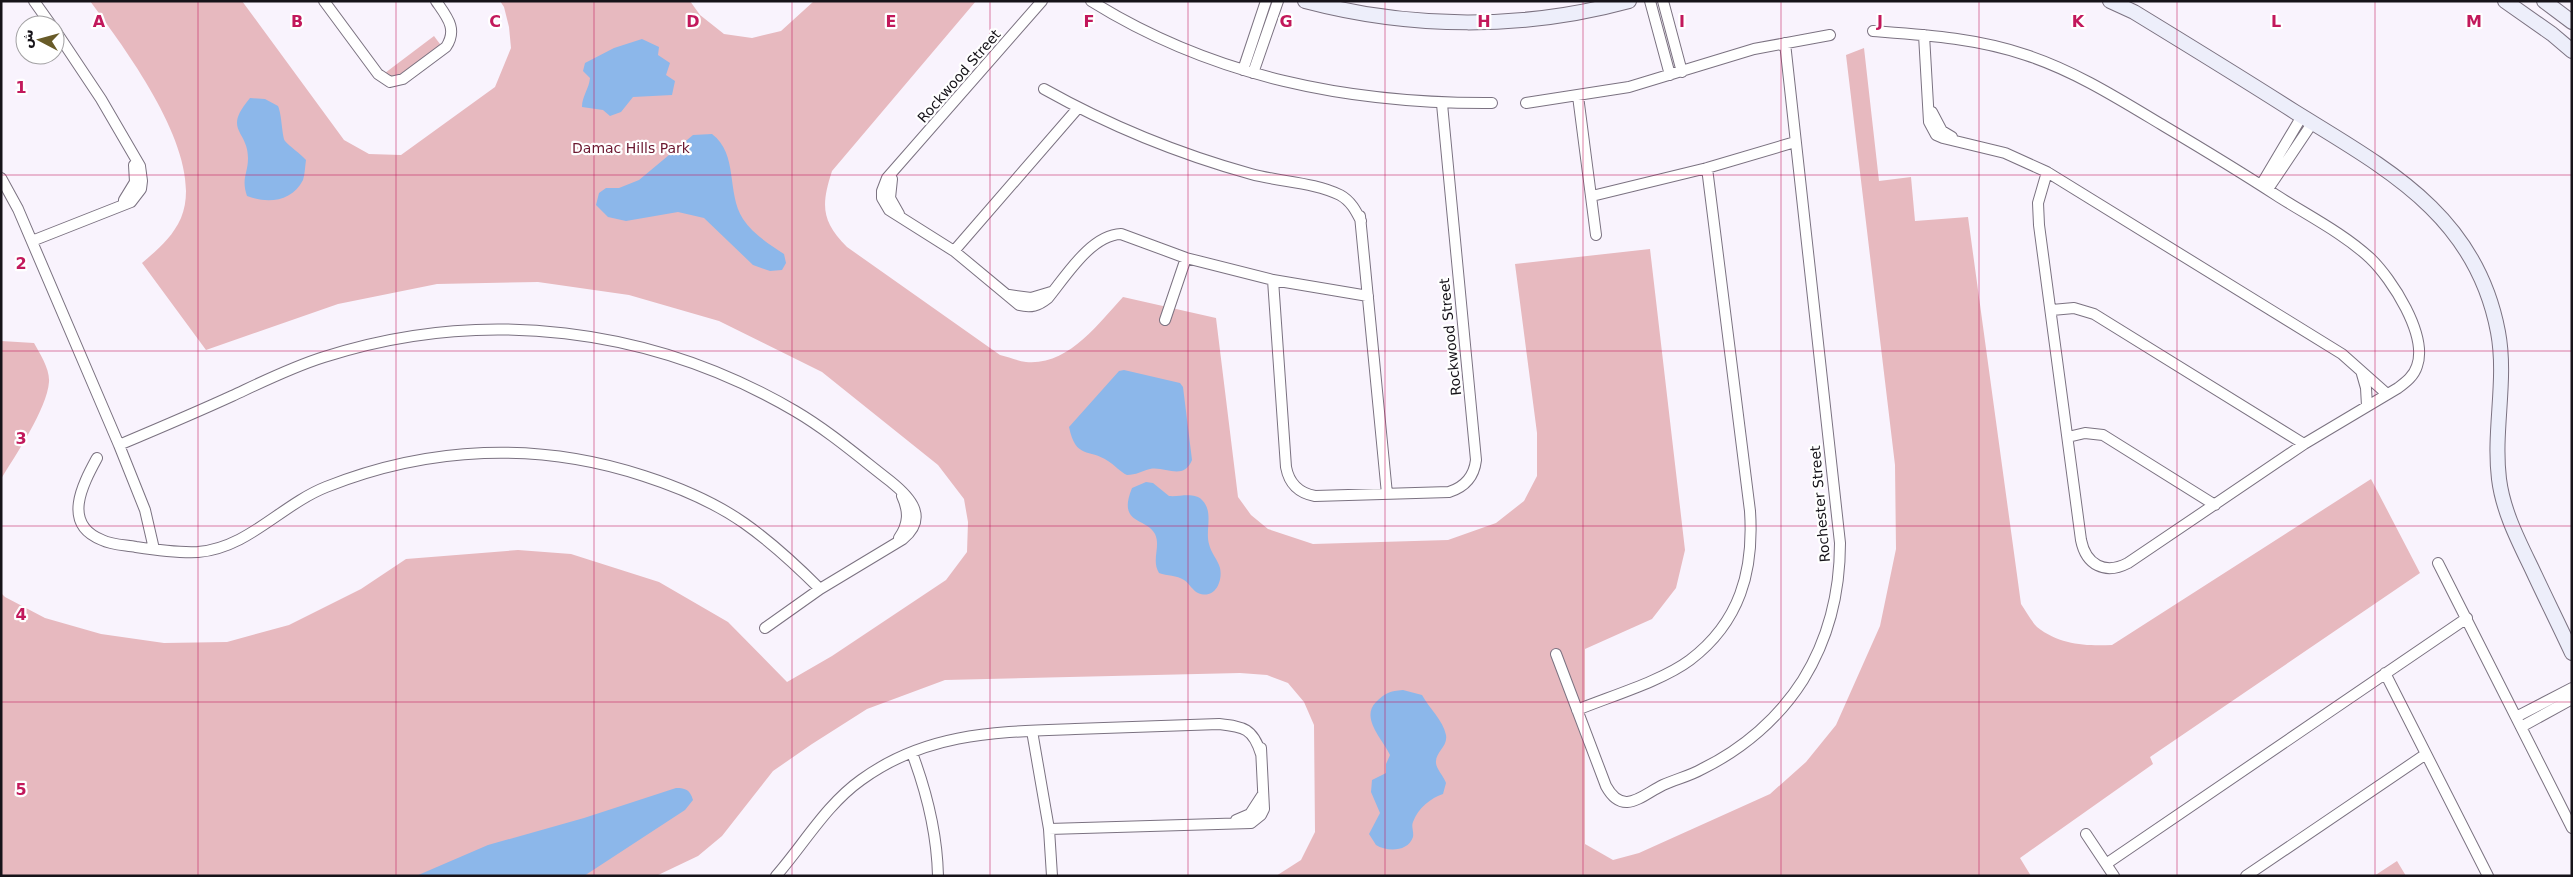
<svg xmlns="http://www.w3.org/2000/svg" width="2573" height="877" viewBox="0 0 2573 877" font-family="'DejaVu Sans',Cairo,sans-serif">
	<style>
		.green { fill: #e7b9bf }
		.water { fill: #8cb7ea }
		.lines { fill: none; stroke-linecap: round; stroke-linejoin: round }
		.street-casing { stroke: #7b7281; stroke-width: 12 }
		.secondary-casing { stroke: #7b7281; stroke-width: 16 }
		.street { stroke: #fff; stroke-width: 10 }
		.secondary { stroke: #edeefa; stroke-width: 14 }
		.grid { fill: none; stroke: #c2185b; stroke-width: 1; stroke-opacity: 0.55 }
		.labels { text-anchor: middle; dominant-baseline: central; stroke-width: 4.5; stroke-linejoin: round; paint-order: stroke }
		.street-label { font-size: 14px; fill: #161319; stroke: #fff }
		.park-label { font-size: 14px; fill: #6b172f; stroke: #fff }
		.grid-label { font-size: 16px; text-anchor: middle; font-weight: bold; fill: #c2185b; stroke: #fff; stroke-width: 4.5; stroke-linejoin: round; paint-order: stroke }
	</style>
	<rect width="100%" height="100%" fill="#f9f3fd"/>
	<path class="green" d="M90,1h152l102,139 25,14 32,1 94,-68 16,-39 -2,-21 -5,-20 -4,-6h190l10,14 24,19 28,4 29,-7 33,-30h162l-144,170c-11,34 -11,50 15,76l153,108c9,2 18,6 26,7 42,4 72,-38 97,-65l93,21 22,179 13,18 17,14 45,15 135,-4 48,-17 28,-22 13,-25v-43l-22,-169 135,-15 35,301 -9,38 -24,31 -67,30v195l28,16 26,-7 131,-59 36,-32 30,-37 44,-99 16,-77 -1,-84 -49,-410 18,-7 15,133 32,-4 4,44 53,-4 53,387c5,7 10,17 16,23 23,18 48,19 75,18l259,-166 49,94 -270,184 3,7 -133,94 11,18h-755l25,-16 14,-28 -1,-107 -10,-23 -16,-19 -21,-8 -27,-2 -295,7 -78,29 -55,35 -39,27 -51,65 -24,20 -42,20h-655v-283l4,4 40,21 56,16 63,9 63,-1 62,-17 72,-36 45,-30 112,-9 53,4 88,28 69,40 59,60 45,-26 114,-76 21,-28 1,-30 -4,-23 -26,-34 -116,-93 -103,-51 -90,-26 -91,-13 -101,2 -99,20 -132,46 -64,-87c16,-14 30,-25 39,-45 26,-62 -56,-169 -91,-217z
		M434,36l9,12 -49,36 -9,-11z
		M1,341l33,2c6,11 16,26 15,39 -2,27 -34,74 -48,97z
		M2397,861l9,15h-32z"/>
	<path class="water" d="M642,39l17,8 -1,8 12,8 -4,12 9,6 -3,14 -39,2 -12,15 -11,4 -7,-6 -21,-3c0,-11 7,-18 8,-29l-7,-7 2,-8 29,-15z
		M250,98l15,1 13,7c4,9 4,31 7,35 5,6 15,12 21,19 -1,6 -1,14 -3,20 -11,22 -36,24 -56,16 -6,-18 1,-22 1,-38 0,-28 -26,-27 2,-60z
		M712,134c27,21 14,58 31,85 10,15 27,26 41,35l2,9 -4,7 -12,1 -17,-6 -49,-47 -26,-6 -52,9 -18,-4 -12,-12 3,-12 7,-5h13l20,-8 54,-45z
		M1124,370l56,13 3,4 9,73c-8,21 -27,6 -42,9 -8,2 -14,6 -23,6 -7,-3 -12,-10 -19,-14 -19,-13 -32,-1 -39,-34l50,-56z
		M1146,482l7,1 16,13c11,1 25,-4 33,4 12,12 3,30 7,44 2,9 9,16 11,24 3,13 -5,32 -22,25 -5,-2 -9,-10 -14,-13 -7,-5 -17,-4 -25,-7 -8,-13 2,-26 -4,-39 -9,-17 -38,-9 -23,-46z
		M1403,690l19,5c7,13 21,25 24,40 2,12 -11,17 -10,28 0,5 8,14 10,20l-3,11c-12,4 -25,14 -30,28 -2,4 1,10 0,15 -5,15 -26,15 -37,8l-7,-11 11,-21 -9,-21 1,-12 14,-7v-9l4,-9c-7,-15 -30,-37 -14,-53 9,-9 14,-11 27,-12z
		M676,788c10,0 14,2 17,12l-8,10 -101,66h-168l72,-31 96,-27z"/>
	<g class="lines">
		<defs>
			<path id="street" d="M34,1l17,24
				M324,1l54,73 12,8 13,-3 43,-32c12,-18 1,-30 -10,-46
				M1042,1l-155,177 -5,13v7l7,12 65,41 65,54c12,3 19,1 29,-7 18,-22 43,-63 73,-64l65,24 87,22 95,16
				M1091,1c122,76 258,103 401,102
				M1650,1l20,74
				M1663,1l19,71
				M1873,31c52,4 103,7 153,24 49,16 93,44 138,71 37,22 75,45 112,69 31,20 67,38 94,63 22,21 58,77 47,108 -3,10 -11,16 -19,22l-94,56 -176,119c-23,12 -42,2 -47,-23l-42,-315 -1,-22 9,-31
				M1924,35l5,87 7,13 7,3 62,15 42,19 295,182 45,40
				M1243,70l23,-69
				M1253,73l25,-72
				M1044,89c66,37 135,65 207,85 29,8 63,8 89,21 11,6 16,16 21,26
				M1578,96l18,139
				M1526,103l103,-16 125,-38 76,-14
				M1932,112l10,19 10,6
				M1,178l17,31 101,236 26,65 9,39
				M892,179l-2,19 9,16
				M2261,185l41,-69
				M2268,189l45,-67
				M1592,196l115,-28 88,-26
				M124,200l11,-18 -1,-17
				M1360,216l27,278
				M32,241l99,-39 10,-13 1,-8 -2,-15 -39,-67 -46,-69
				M954,251l124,-143
				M1273,280l13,187c3,16 12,26 29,29l134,-4c16,-5 25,-15 27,-32l-34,-356
				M1009,295l22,3 20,-6
				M2052,310l22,-2 20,6 210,130
				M1165,320l21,-62
				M2362,374l4,14 1,18
				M2068,437l17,-4 18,2 112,70
				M119,445c38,-16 76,-32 113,-49 30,-14 60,-29 92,-39 158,-51 328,-30 471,54 34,20 64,46 95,70 20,16 39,36 13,58l-83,50 -55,39
				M97,458c-14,26 -36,66 5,82 10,5 23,5 34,7 20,3 41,6 62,5 50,-4 83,-47 128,-65 103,-41 212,-46 318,-11 34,11 70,26 100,47 27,19 52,42 76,66
				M899,538c10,-14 10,-27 3,-42
				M2438,563l134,265
				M1556,654l50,132c17,31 36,9 57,-1 13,-6 27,-9 39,-16 41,-20 77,-51 101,-89 26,-42 37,-88 37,-137l-55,-500
				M2385,673l103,203
				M1577,710c34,-14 85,-29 113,-50 50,-38 64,-89 60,-149l-43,-343
				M2516,717l56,-29
				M2521,727l51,-28
				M1032,731l17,98 3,47
				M912,753c15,40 25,79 26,123
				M1236,820l14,-6 13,-20
				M1049,829l202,-6 10,-8 3,-6 -3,-61
				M2086,834l28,42
				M2106,864l361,-246
				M776,876c28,-32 50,-71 85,-96 66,-48 136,-48 214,-51 48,-2 96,-3 144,-5 25,3 34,4 42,30
				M2246,876l180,-122"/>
			<path id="secondary" d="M1305,1c106,28 218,29 324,0
				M2110,1l24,11c54,33 108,66 161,100 92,57 181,103 203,220 9,48 -5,98 1,147 4,32 19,61 33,90 13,28 27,56 40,84
				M2505,1l47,33 20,17
				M2544,1l28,21"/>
		</defs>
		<use href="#street" class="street-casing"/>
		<use href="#secondary" class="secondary-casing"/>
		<use href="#street" class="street"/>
		<use href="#secondary" class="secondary"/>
	</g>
	<path class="grid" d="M198,1v875M396,1v875M594,1v875M792,1v875M990,1v875M1188,1v875M1385,1v875M1583,1v875M1781,1v875M1979,1v875M2177,1v875M2375,1v875M1,175h2571M1,351h2571M1,526h2571M1,702h2571"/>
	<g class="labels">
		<g class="street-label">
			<text transform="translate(959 76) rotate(-49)">Rockwood Street</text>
			<text transform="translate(1450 337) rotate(-96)">Rockwood Street</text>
			<text transform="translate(1820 504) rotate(-95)">Rochester Street</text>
		</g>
		<g class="park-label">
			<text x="631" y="148">Damac Hills Park</text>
		</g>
	</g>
	<g class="grid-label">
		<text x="99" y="27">A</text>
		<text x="297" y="27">B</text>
		<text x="495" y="27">C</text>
		<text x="693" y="27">D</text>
		<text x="891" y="27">E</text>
		<text x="1089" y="27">F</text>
		<text x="1286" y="27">G</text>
		<text x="1484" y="27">H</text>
		<text x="1682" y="27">I</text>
		<text x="1880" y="27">J</text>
		<text x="2078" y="27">K</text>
		<text x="2276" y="27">L</text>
		<text x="2474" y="27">M</text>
		<text x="21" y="93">1</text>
		<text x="21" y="269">2</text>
		<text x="21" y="444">3</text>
		<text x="21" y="620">4</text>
		<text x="21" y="795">5</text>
	</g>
	<rect width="2573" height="877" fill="none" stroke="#161319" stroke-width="5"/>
	<g transform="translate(40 40) rotate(276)"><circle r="24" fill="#ffffff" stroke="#a2a1a3"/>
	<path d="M0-4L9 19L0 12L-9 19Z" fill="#685b28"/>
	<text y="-8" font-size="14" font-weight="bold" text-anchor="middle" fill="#161319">ش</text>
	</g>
</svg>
